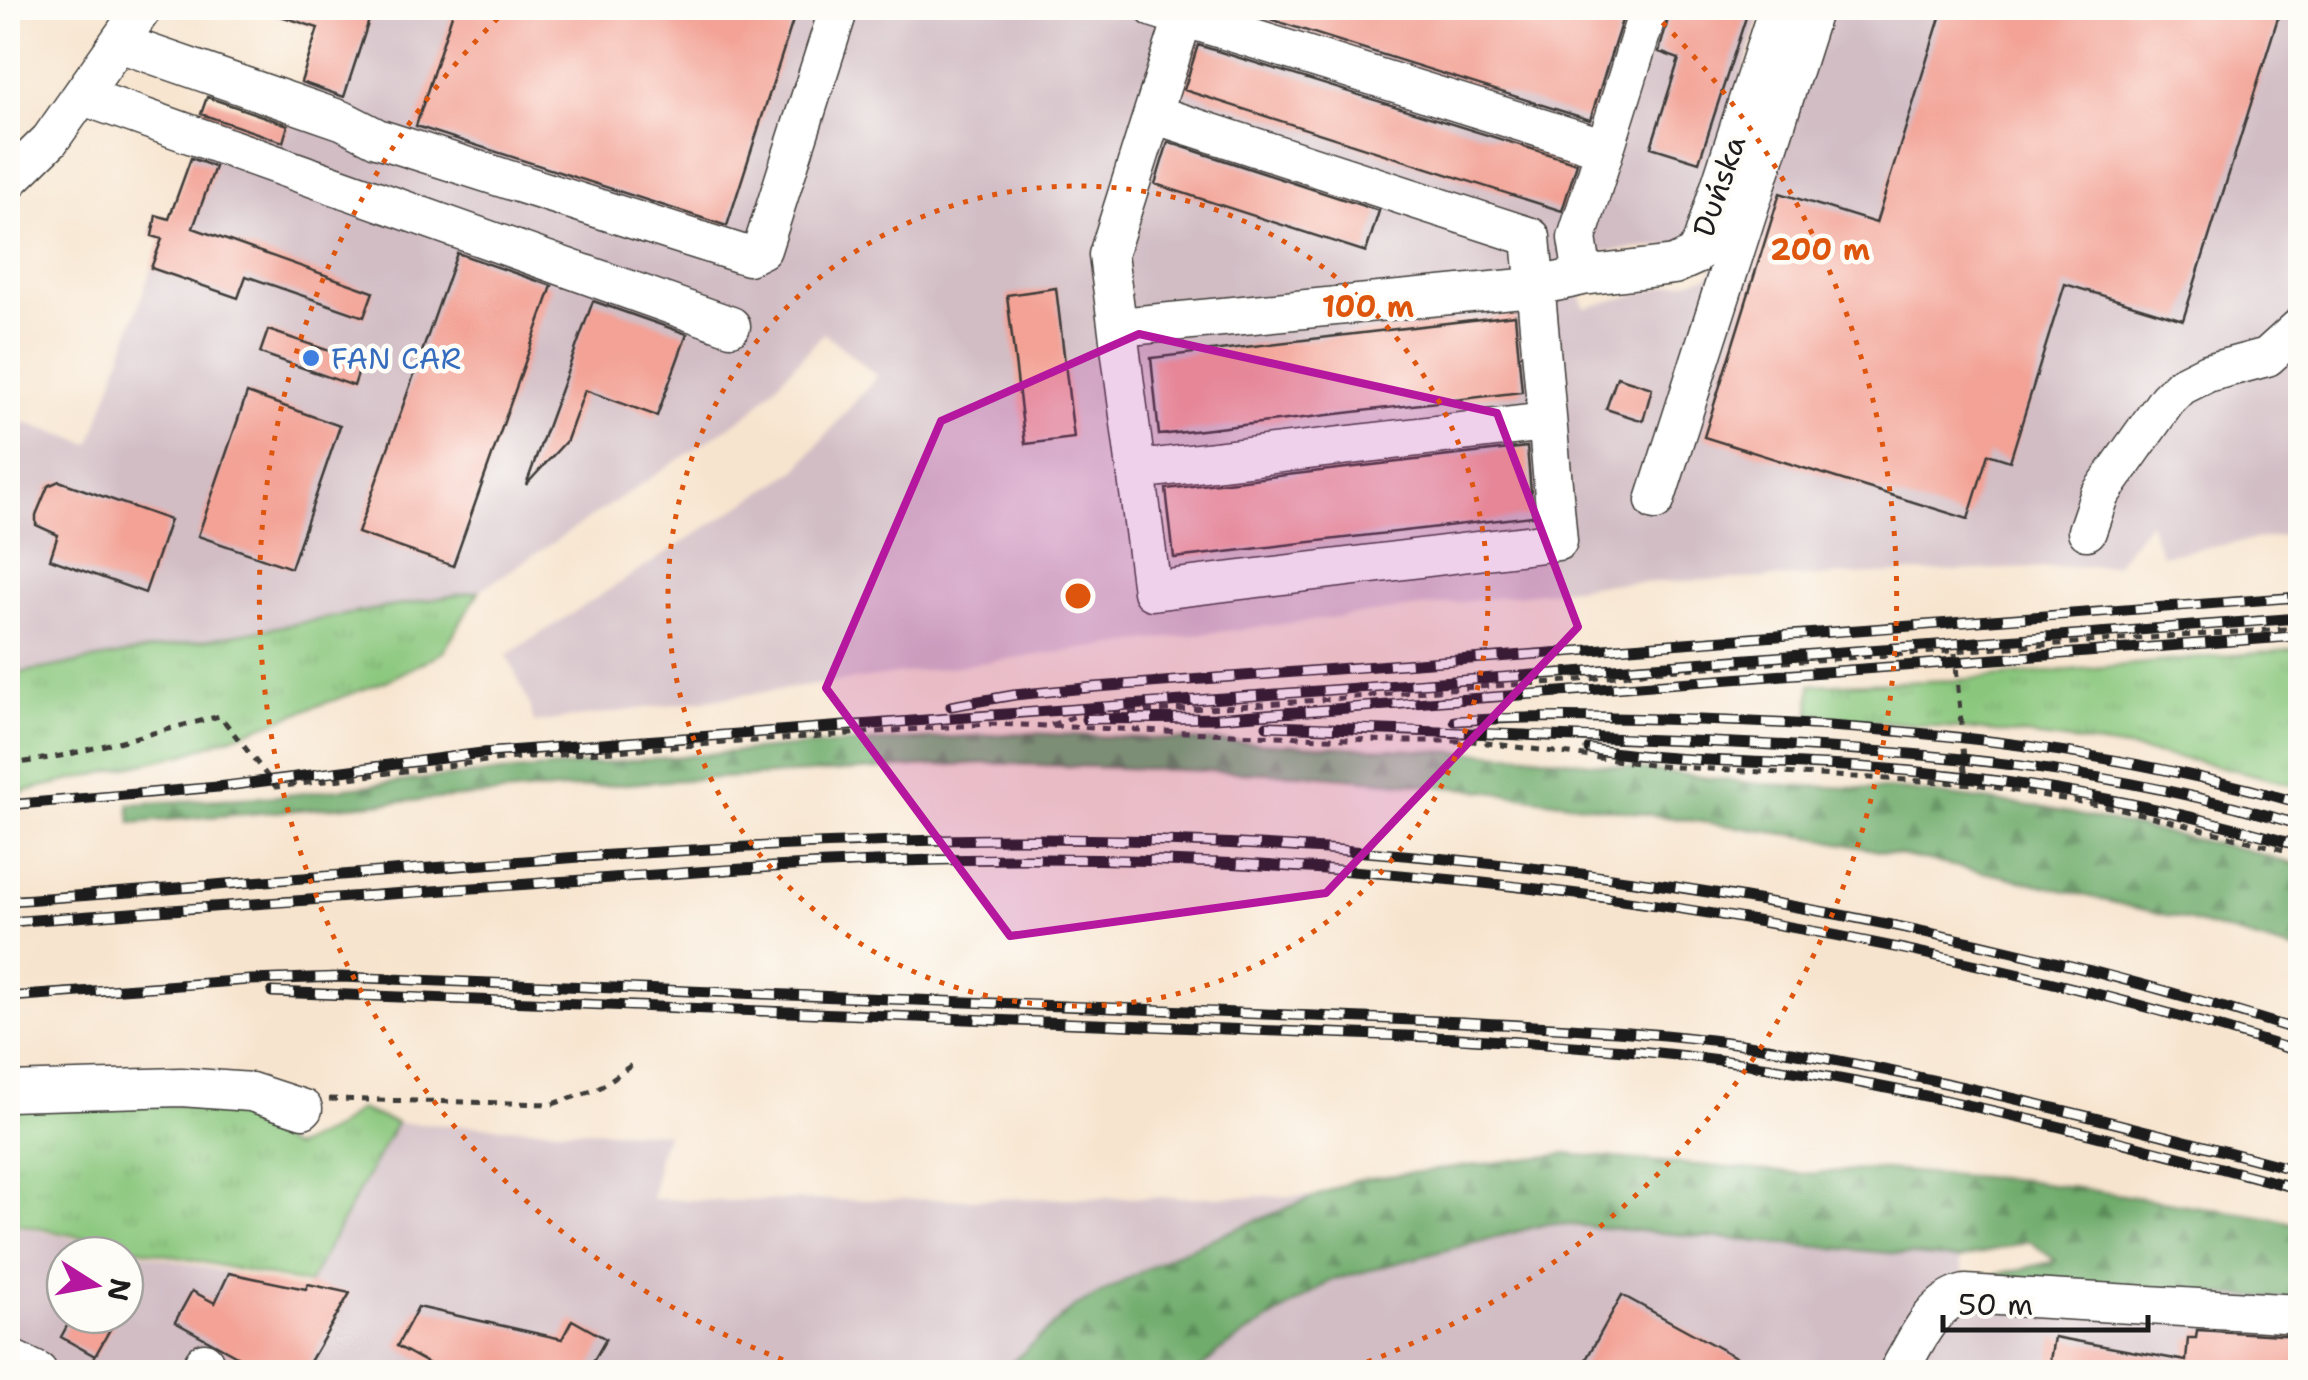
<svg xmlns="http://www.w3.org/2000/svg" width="2308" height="1380" viewBox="0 0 2308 1380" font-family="'Shantell Sans',sans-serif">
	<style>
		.industrial { fill: #d2bdc5; fill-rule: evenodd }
		.grass { fill: url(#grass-tufts); stroke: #53724c; stroke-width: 2.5 }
		.forest { fill: url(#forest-firs); stroke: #466444; stroke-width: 2.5 }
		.building { fill: #f3a295 }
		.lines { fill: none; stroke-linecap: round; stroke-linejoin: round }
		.minor-casing { stroke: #3d3a37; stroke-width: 41 }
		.path { stroke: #3d3a37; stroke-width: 5; stroke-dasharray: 8 8; stroke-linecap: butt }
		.minor { stroke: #fff; stroke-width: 38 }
		.rail-casing { stroke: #1c1c1c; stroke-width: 11 }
		.rail { stroke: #fdfcf7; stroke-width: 8; stroke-dasharray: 22; stroke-linecap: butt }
		.marked { fill: #b5179e; fill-opacity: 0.2; stroke: #b5179e; stroke-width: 8; stroke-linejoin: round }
		.ring { fill: none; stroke: #de560d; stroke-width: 5; stroke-dasharray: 5 10 }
		.shop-dot { fill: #3f7fe0; stroke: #fdfcf7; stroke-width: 4 }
		.labels { text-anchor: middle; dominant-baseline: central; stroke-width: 9; stroke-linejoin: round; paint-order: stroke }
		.street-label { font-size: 30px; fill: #1c1c1c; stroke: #fdfcf7 }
		.shop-label { font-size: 30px; fill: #366cbe; stroke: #fdfcf7; text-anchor: start }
		.centre { fill: #de560d; stroke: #fdfcf7; stroke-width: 5 }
		.ring-label { font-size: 30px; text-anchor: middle; font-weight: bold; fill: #de560d; stroke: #fdfcf7; stroke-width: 9; stroke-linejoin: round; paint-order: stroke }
	</style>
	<defs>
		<pattern id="grass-tufts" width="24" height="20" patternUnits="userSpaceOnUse" patternTransform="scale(2.5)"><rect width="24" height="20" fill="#8ac77d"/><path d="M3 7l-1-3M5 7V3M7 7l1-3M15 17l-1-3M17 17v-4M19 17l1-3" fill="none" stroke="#76aa6b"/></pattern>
		<pattern id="forest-firs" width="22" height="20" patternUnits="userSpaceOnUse" patternTransform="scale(2.5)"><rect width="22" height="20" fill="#6fac6c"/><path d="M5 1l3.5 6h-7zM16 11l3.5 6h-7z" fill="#5a8b58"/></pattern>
	</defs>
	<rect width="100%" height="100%" fill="#fdfcf7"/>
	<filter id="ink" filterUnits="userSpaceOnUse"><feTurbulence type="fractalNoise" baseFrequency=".01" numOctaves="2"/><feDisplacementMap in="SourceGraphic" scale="20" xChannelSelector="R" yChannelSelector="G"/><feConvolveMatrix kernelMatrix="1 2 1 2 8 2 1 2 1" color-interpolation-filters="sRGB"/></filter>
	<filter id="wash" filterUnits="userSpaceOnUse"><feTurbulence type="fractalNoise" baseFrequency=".0048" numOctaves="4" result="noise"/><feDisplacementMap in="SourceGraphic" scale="40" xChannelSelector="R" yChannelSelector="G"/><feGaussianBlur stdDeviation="2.25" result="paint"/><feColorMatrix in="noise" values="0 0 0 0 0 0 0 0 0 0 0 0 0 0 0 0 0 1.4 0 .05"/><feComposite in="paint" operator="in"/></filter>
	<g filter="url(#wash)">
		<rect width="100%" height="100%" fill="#f7e4ce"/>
		<path class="industrial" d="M272,8h1491l-74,236 -123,11 19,53 125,-33 88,-267h502v525l-139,22 -12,-33 -34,43 -508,19 -478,59 -595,80 -4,-17 -23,-51 288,-184 82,-95 -53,-43 -74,80 -271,178 -471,84v-231l7,1 7,-23 69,22 70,-204 -11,-7 6,-18 13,4 24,-70 8,-34 82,27 35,-113 -48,-16z
			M396,1123l271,10 -9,23 -6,43 74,2 596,-5 -147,58 -102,54 -72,64h-993v-148l297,65zM65,1255h60v60h-60z
			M1550,1223l409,36 8,22 333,18v73h-1103l21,-20 114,-72 92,-33z"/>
		<path class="grass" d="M479,591l-36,61 -57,29 -202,73 -176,41v-120z
			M2300,649v138c-159,-47 -326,-57 -490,-72l1,-30 149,-5z
			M8,1105h227l14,19 44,24 43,-20 23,-19 37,14 -88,161 -300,-62z"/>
		<path class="forest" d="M1027,733l499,22 232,29 143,6 139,17 207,43 53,16v86l-113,-32 -184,-44 -188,-38 -345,-49 -168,-15 -317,-11 -321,18 -533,42 -2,-19 150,-8 153,-18 370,-32z
			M1566,1154l238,20 68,-5 152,11 248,38 28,7v74l-334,-18 90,-20 -27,-20 -70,18 -409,-36 -218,57 -114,72 -21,20h-196l72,-64 102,-54 180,-74z"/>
		<g id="blocks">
			<path class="building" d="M269,8h104l-29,89 -43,-15 17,-54 -50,-16z
				M454,8h343l-70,218 -311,-100z
				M1248,8h378l-36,112 -343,-108z
				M1671,8h78l-50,154 -48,-15 28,-88 -20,-7z
				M1943,8h338l-98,312 -118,-36 -55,177 -22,-7 -20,65 -264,-82 76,-244 96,30z
				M1198,45l379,118 -15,48 -378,-121z
				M207,97l81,28 -5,17 -82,-28z
				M1168,142l211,69 -13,41 -211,-68z
				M191,158l24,9 -22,61 180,64 -9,25 -118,-41 -8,22 -87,-30 11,-29 -10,-3 4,-21 13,4z
				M457,253l95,33 -99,280 -95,-33z
				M1056,288l18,150 -49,6 -18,-149z
				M593,301l94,33 -30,82 -72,-26 -18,50 -41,45z
				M1515,315l7,77 -363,43 -8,-77z
				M268,330l94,32 -8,24 -94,-33z
				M1617,377l35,11 -9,33 -37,-12z
				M247,393l93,33 -49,142 -93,-32z
				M1527,447l6,69 -359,42 -8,-69z
				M59,481l111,39 -25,73 -95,-34 8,-24 -22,-10v-10l12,-29z
				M229,1273l77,16 2,-5 42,9 -46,79h-38l-91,-50 17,-31 23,12z
				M1622,1295l141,77h-184z
				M418,1307l144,32 10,-19 34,19 -19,33h-143l-47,-26z
				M73,1315h45l-23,41 -34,-19z
				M2197,1330l103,6 -2,36h-250l6,-35 132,24 2,-23h8z"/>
		</g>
	</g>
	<g filter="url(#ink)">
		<use href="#blocks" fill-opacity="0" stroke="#3d3a37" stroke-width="2.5"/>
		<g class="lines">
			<defs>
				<path id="minor" d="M1154,8l451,140
					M119,43l225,78 33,17 371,118 14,-7 77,-241
					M83,96l648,230
					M1153,114l378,123 27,304 -406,50 -44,-336 75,-237
					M8,181l42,-41 93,-132
					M1583,276l-6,-38 72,-230
					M1119,327l414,-40 50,-11 91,-11 20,-9 8,-14 76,-234
					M1137,470l409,-48
					M1655,501l158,-493
					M2087,531l12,-35 68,-96 14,-14 26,-13 60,-16 33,-30
					M8,1092l173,-5 70,5 52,17
					M15,1361l23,11
					M199,1372l5,-10
					M1898,1372c18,-29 32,-69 67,-78l335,20"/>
			</defs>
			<use href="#minor" class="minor-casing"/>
			<path class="path" d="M1955,653l11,130
				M1051,725l30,-11c116,-4 230,-13 345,-23 74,-7 148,-7 222,-20l652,-43
				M8,765l58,-10 154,-39 56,71 227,-28 486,-35 59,2 346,15h78l187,25 317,18 145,25 179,45
				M329,1099l224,5 45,-15 35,-25"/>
			<use href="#minor" class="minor"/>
			<defs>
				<path id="rail" d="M951,706l63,-11 82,-8 1204,-90
					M1086,719l129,-1 1085,-82
					M1455,721c81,-6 163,-3 244,-1 204,6 405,27 601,83
					M1267,726c132,4 264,9 395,14 217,8 430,21 638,85
					M1589,749c91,14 181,12 272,18 148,10 297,37 439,79
					M8,805l210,-18 264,-34 1818,-135
					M8,901c335,-24 672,-60 1009,-62 431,-1 872,61 1283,192
					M8,922c173,-13 347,-25 521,-38 163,-12 325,-25 488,-25 432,-2 871,64 1283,193
					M272,992l1185,46c106,7 213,13 318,30 178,28 352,75 525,121
					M8,997l242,-17 91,-3 1122,45c104,6 209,10 311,27 178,31 352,76 526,122"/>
			</defs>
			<use href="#rail" class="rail-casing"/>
			<use href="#rail" class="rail"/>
		</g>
	</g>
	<path class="marked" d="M1139,334l358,79 81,214 -252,266 -316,43 -184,-248 115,-267z"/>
	<g class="ring">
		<circle cx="1078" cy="596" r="410"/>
		<path d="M811 1370A819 819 0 0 1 504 12M1652 12A819 819 0 0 1 1345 1370"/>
	</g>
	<circle class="shop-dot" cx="311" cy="358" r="10"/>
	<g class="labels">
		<g class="street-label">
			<text transform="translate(1719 186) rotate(-71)">Duńska</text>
		</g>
		<g class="shop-label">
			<text x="331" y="358">FAN CAR</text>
		</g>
	</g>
	<circle cx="1078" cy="596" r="15" class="centre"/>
	<g class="ring-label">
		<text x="1820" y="260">200 m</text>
		<text x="1368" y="317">100 m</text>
	</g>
	<rect width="2308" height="1380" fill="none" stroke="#fdfcf7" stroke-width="40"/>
	<g transform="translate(95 1285) rotate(101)"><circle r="48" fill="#fdfcf7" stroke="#a3a29f" stroke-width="2.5"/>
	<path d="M0-8L18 38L0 25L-18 38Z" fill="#b5179e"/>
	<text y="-15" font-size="28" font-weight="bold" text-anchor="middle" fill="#1c1c1c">N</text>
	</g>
	<path d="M1943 1315v15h205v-15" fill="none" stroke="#1c1c1c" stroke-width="5"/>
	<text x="1958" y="1315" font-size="30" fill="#1c1c1c" stroke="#fdfcf7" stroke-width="8" paint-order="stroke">50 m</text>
</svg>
